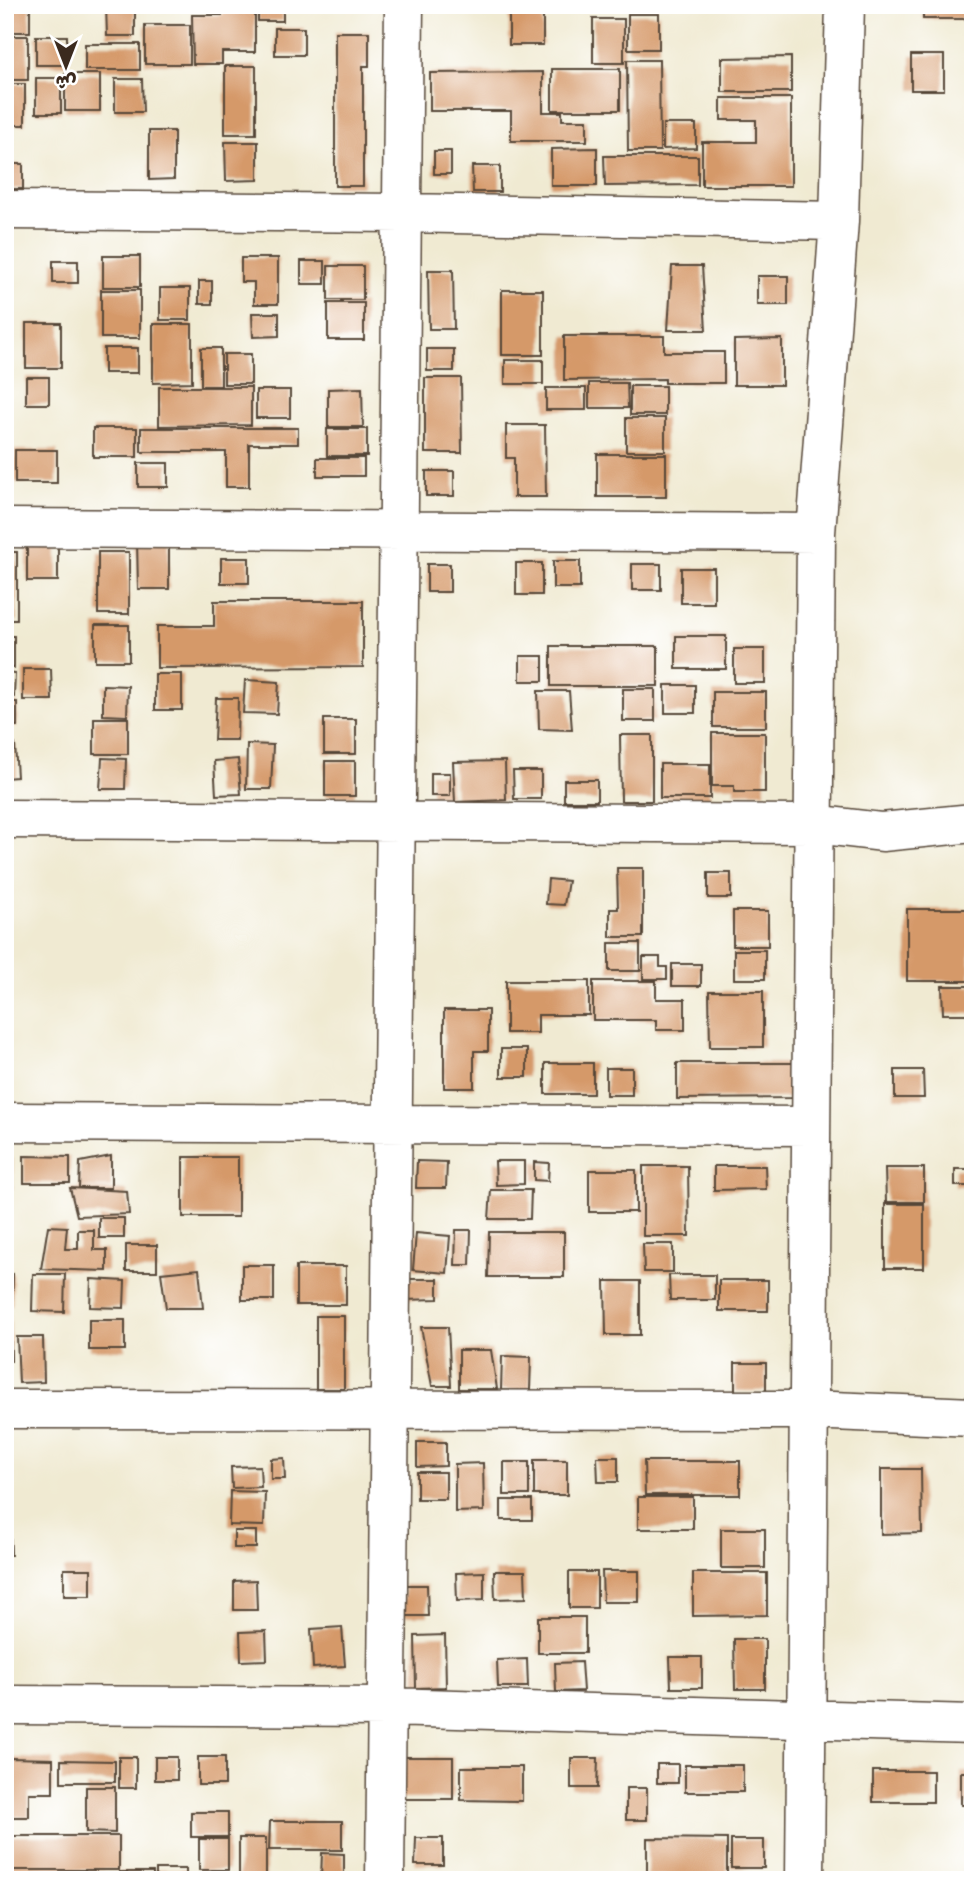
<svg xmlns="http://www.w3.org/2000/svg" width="978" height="1885" viewBox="0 0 978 1885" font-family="Mali,'Playpen Sans Arabic',sans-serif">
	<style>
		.building { fill: #d59969 }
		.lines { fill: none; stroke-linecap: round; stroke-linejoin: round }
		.street-casing { stroke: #564739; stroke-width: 41 }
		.street { stroke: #fff; stroke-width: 38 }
	</style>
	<rect width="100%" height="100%" fill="#fff"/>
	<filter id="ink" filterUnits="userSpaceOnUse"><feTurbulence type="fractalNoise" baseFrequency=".0143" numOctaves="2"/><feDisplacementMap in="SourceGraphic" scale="14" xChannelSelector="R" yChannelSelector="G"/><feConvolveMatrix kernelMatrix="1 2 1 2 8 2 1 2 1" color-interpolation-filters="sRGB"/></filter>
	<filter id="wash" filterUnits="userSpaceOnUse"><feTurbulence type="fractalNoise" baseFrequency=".00686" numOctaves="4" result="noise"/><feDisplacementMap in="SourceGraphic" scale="28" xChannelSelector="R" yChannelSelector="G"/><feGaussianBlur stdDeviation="1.57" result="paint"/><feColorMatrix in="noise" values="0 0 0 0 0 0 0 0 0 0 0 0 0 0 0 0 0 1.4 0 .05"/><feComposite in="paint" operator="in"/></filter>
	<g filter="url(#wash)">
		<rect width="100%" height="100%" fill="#f0ead2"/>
		<g id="blocks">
			<path class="building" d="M5,5h25v27h-25z
				M106,5h29v31h-28z
				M222,5h33v47h-33v12h-29l-1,-49h30z
				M258,5h25v16h-25z
				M509,5h34v40h-34z
				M550,5h55v3h-55z
				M923,5h50v14h-50z
				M628,14h31v35h-31z
				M593,19h31v44h-31z
				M145,25h45v39h-45z
				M275,28h29v27h-29z
				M335,32h34v34h-6v120h-28z
				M5,36h23v44h-23z
				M36,36h31v29h-31z
				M85,44h55v26h-55z
				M911,55h33v35h-33z
				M791,57v35h-69v-34z
				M627,60h32l1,91h-32z
				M225,66h31v68h-31z
				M552,69h68v41h-68z
				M543,72v40h19v8h25v21h-76v-30h-81v-38z
				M65,74h35v37h-35z
				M36,78h25v35h-25z
				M115,79h27l1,33h-28z
				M5,84h20v41h-20z
				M721,98h70v88h-89v-44h54v-22h-35z
				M663,124h33v24l-33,1z
				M149,131h25v48l-25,1z
				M225,142h33v38l-32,1z
				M597,148v38h-46v-37z
				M434,151h17v23h-17z
				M604,156h94v29l-93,1z
				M5,164h18v25h-18z
				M472,166h28v26h-27z
				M970,187h3v26h-3z
				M103,256h37v31h-37z
				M241,258h37v46h-24v-22h-13z
				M53,261h25v22h-25z
				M301,261h24v23h-24z
				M328,266h35v34h-35z
				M672,266h30l4,64h-38z
				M428,270h25l1,59h-25z
				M757,276h31v29h-31z
				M199,281h13v23h-13z
				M160,288h30v32h-30z
				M101,290h39v48h-39z
				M502,290h41v65h-41z
				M328,303h36v37h-36z
				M252,313h27v23l-26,1z
				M26,323h35v45h-35z
				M153,324h39v58l-39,1z
				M564,336h100v16h60v31h-59v-4l-101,1z
				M782,339v46h-48v-45z
				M104,348h34v25h-34z
				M201,348h20v38h-20z
				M427,349h27v22h-27z
				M224,354h27v30h-27z
				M505,360h38v24h-38z
				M26,377h23v27h-23z
				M425,378h36l1,75h-37z
				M589,383h38l1,25h-39z
				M630,386h35v29h-35z
				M159,387h92v38l-92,1z
				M362,388l1,39h-35v-38z
				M546,388h40v22h-40z
				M256,390h34v28h-34z
				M626,418h39v33h-39z
				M506,425h39l1,72h-32v-39h-8z
				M93,428h44v29h-44z
				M141,428h157v16h-49v43h-23v-35h-85z
				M327,429h40v27h-40z
				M15,450h42v33h-42z
				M597,454h69v43h-69z
				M317,458h47v18h-47z
				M138,463h30v24h-30z
				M426,471h28v25h-28z
				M137,539h32v50h-31z
				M27,547h31v34h-31z
				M5,552h12v68h-12z
				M98,552h31v62h-31z
				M221,558h28v25h-28z
				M553,561h27v27h-27z
				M516,563h26v32h-26z
				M427,564h23v28h-23z
				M632,564h29v26h-29z
				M681,568h33v35h-33z
				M214,601h149v66l-206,1v-42h57z
				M95,625h34v36h-34z
				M5,636h9v32h-9z
				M676,636h50v33h-50z
				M551,646h107v40h-107z
				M734,649h31v34h-31z
				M520,656h23v25h-23z
				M23,669h28l1,31h-29z
				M5,672l10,1 -1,24 -9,-1z
				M155,674h27v36h-27z
				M245,680l34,2 -2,32 -34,-1z
				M103,685l25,1 -1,30 -24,-1z
				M665,685h30v28h-30z
				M623,689h32v32h-32z
				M538,691h31l3,39 -33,-1z
				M713,692h53v35h-53z
				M216,698h22l-1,42h-23z
				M5,702h12v24h-12z
				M94,718h34v36h-34z
				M324,719h32v35h-32z
				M712,733h53v59h-31v-6h-22z
				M620,735h32v66h-31z
				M5,744h10l2,33 -12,1z
				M247,744l26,1 -2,44h-25z
				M102,758l24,1 -1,30h-25z
				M238,759l3,35 -25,1 -2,-34z
				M325,761h30v35h-30z
				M505,761l1,39 -51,2 -2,-40z
				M660,764h50v34h-50z
				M513,771h28v28h-27z
				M431,773h19v23h-19z
				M564,780h33v21h-33z
				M617,868h26v69h-33v-28h8z
				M708,873h23v25h-23z
				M548,879l20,2 -4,24 -18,-1z
				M907,909h63v72h-63z
				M733,911h35v35h-35z
				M609,943h31v28h-31z
				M734,950h31v29h-31z
				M643,957h17v10h7v12h-24z
				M672,964h29v22h-29z
				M506,981h83v34h-51v18h-32z
				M593,981h63v18h29v31h-29v-10h-63z
				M942,986h31v28h-30z
				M709,991h54v56h-53z
				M444,1010h44v41h-14v37h-30z
				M501,1049h26v28h-26z
				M545,1063h48v31h-48z
				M677,1063h121v35l-121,1z
				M606,1068h26v27h-26z
				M895,1070h28l1,28h-29z
				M24,1156l46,1v26h-46z
				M111,1156v32h-32l1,-26z
				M183,1157h55v60h-55z
				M5,1158h8v31h-8z
				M417,1161l30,1 -1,26h-30z
				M495,1161h29v23l-28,1z
				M534,1162l15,1 -1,18 -14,-1z
				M643,1166h45l1,70h-46z
				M714,1166h51l1,23 -52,1z
				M885,1168h39v34h-38z
				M955,1169h18v17h-18z
				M589,1170h47v42h-47z
				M70,1188l57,3 2,23 -52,2z
				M491,1190h40l-1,29h-41z
				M885,1204h39v64h-39z
				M99,1218h25v20h-25z
				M48,1226l19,1 -2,22h13v-19h16v20h13v21l-66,-2z
				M456,1230h15l-1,35h-15z
				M489,1232h75v45h-76z
				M416,1233l34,3 -3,37 -34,-3z
				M643,1244h30v28h-29z
				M126,1245h31v26h-31z
				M242,1265h32v35h-32z
				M296,1266h50v39h-50z
				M199,1269l4,39h-37l-5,-35z
				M5,1273l8,1 -1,31h-7z
				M33,1274h32l-1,38 -32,-1z
				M669,1275h46v25h-45z
				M91,1279l34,2 -1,27 -34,-1z
				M402,1279h36v20l-35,1z
				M719,1280h49v31h-49z
				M605,1281h35v54h-34z
				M5,1313h5l1,48h-6z
				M316,1316h28v73h-28z
				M89,1320h36v30h-36z
				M421,1327h27l3,59h-19z
				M17,1337h26l1,45 -25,1z
				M459,1350h32l6,39h-38z
				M502,1356l29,1 -1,34 -29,-1z
				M735,1363h31v28h-31z
				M417,1442h29v24l-29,1z
				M597,1457h21v25h-20z
				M284,1458l1,21h-14v-20z
				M534,1460h33v35h-33z
				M644,1461h96v34h-95z
				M504,1462h25v33h-25z
				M483,1463l1,48 -29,1v-48z
				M260,1466l1,21 -29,1 -1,-21z
				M881,1469h40l1,64 -41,1z
				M5,1471h3l3,84h-6z
				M970,1471h3v29h-3z
				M417,1472h29v27h-29z
				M230,1491l35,1 -1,34 -35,-1z
				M638,1497h55v32h-55z
				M501,1500h31v20h-31z
				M721,1529h44v39h-44z
				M234,1531h22v17h-22z
				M64,1569h27v27h-27z
				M494,1571h31l1,27 -31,1z
				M602,1571h37v31h-36z
				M484,1572v28l-27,1 -1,-28z
				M569,1572h28v36h-28z
				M693,1573h74v42l-74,1z
				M256,1580l1,30h-23v-29z
				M404,1585h23l1,31h-24z
				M538,1617h47v36h-47z
				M342,1627l3,39 -32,2 -2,-39z
				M266,1631l1,29 -26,1 -1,-29z
				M445,1635l1,52 -30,1 -1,-52z
				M734,1639h31v50h-30z
				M670,1657h32v31h-31z
				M527,1659l1,28h-30l-1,-27z
				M581,1662l2,29 -27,1 -1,-29z
				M119,1757h17v31h-17z
				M155,1757h22v23h-22z
				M198,1757h27v28h-27z
				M394,1757h59v42h-59z
				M9,1758l44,1v34h-24v24h-20z
				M571,1758h27l-1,30h-26z
				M61,1760l54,1v21h-54z
				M657,1764h21v19h-21z
				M685,1765h58v27h-58z
				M461,1767h61v34l-61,-1z
				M873,1771h60v31h-60z
				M961,1772h12v33h-12z
				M86,1787h29v46l-29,-1z
				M626,1788h21v32h-21z
				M191,1812h37v25h-37z
				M270,1821h72v29h-73z
				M11,1836h108v34h-108z
				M239,1838h27v42h-27z
				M416,1838h27v27h-28z
				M647,1838l80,1v37h-80z
				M199,1839h29v31h-29z
				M731,1840h33v28h-33z
				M322,1853l22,1v24h-23z
				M156,1869h30v11h-30z
				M120,1872h33v8h-33z
				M191,1876l34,1v3h-34z"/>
		</g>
	</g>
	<g filter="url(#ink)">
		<use href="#blocks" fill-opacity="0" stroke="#564739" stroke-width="2"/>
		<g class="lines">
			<defs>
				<path id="street" d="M5,210l397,3 437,8
					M5,528l811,5
					M5,819l809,5 68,8 91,-9
					M5,1122l806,4
					M5,1409l804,1 164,7
					M5,1705l382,2 586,17
					M385,1880l19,-1875
					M805,1880l11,-1347 23,-312 6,-216"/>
			</defs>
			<use href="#street" class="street-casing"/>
			<use href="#street" class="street"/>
		</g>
	</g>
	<rect width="978" height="1885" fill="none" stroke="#fff" stroke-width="28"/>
	<g transform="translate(66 66) rotate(180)" stroke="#ffffff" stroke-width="5" paint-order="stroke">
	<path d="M0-5L12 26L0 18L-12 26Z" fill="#3b2a1e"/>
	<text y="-10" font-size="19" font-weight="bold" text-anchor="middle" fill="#3b2a1e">ش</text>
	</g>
</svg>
